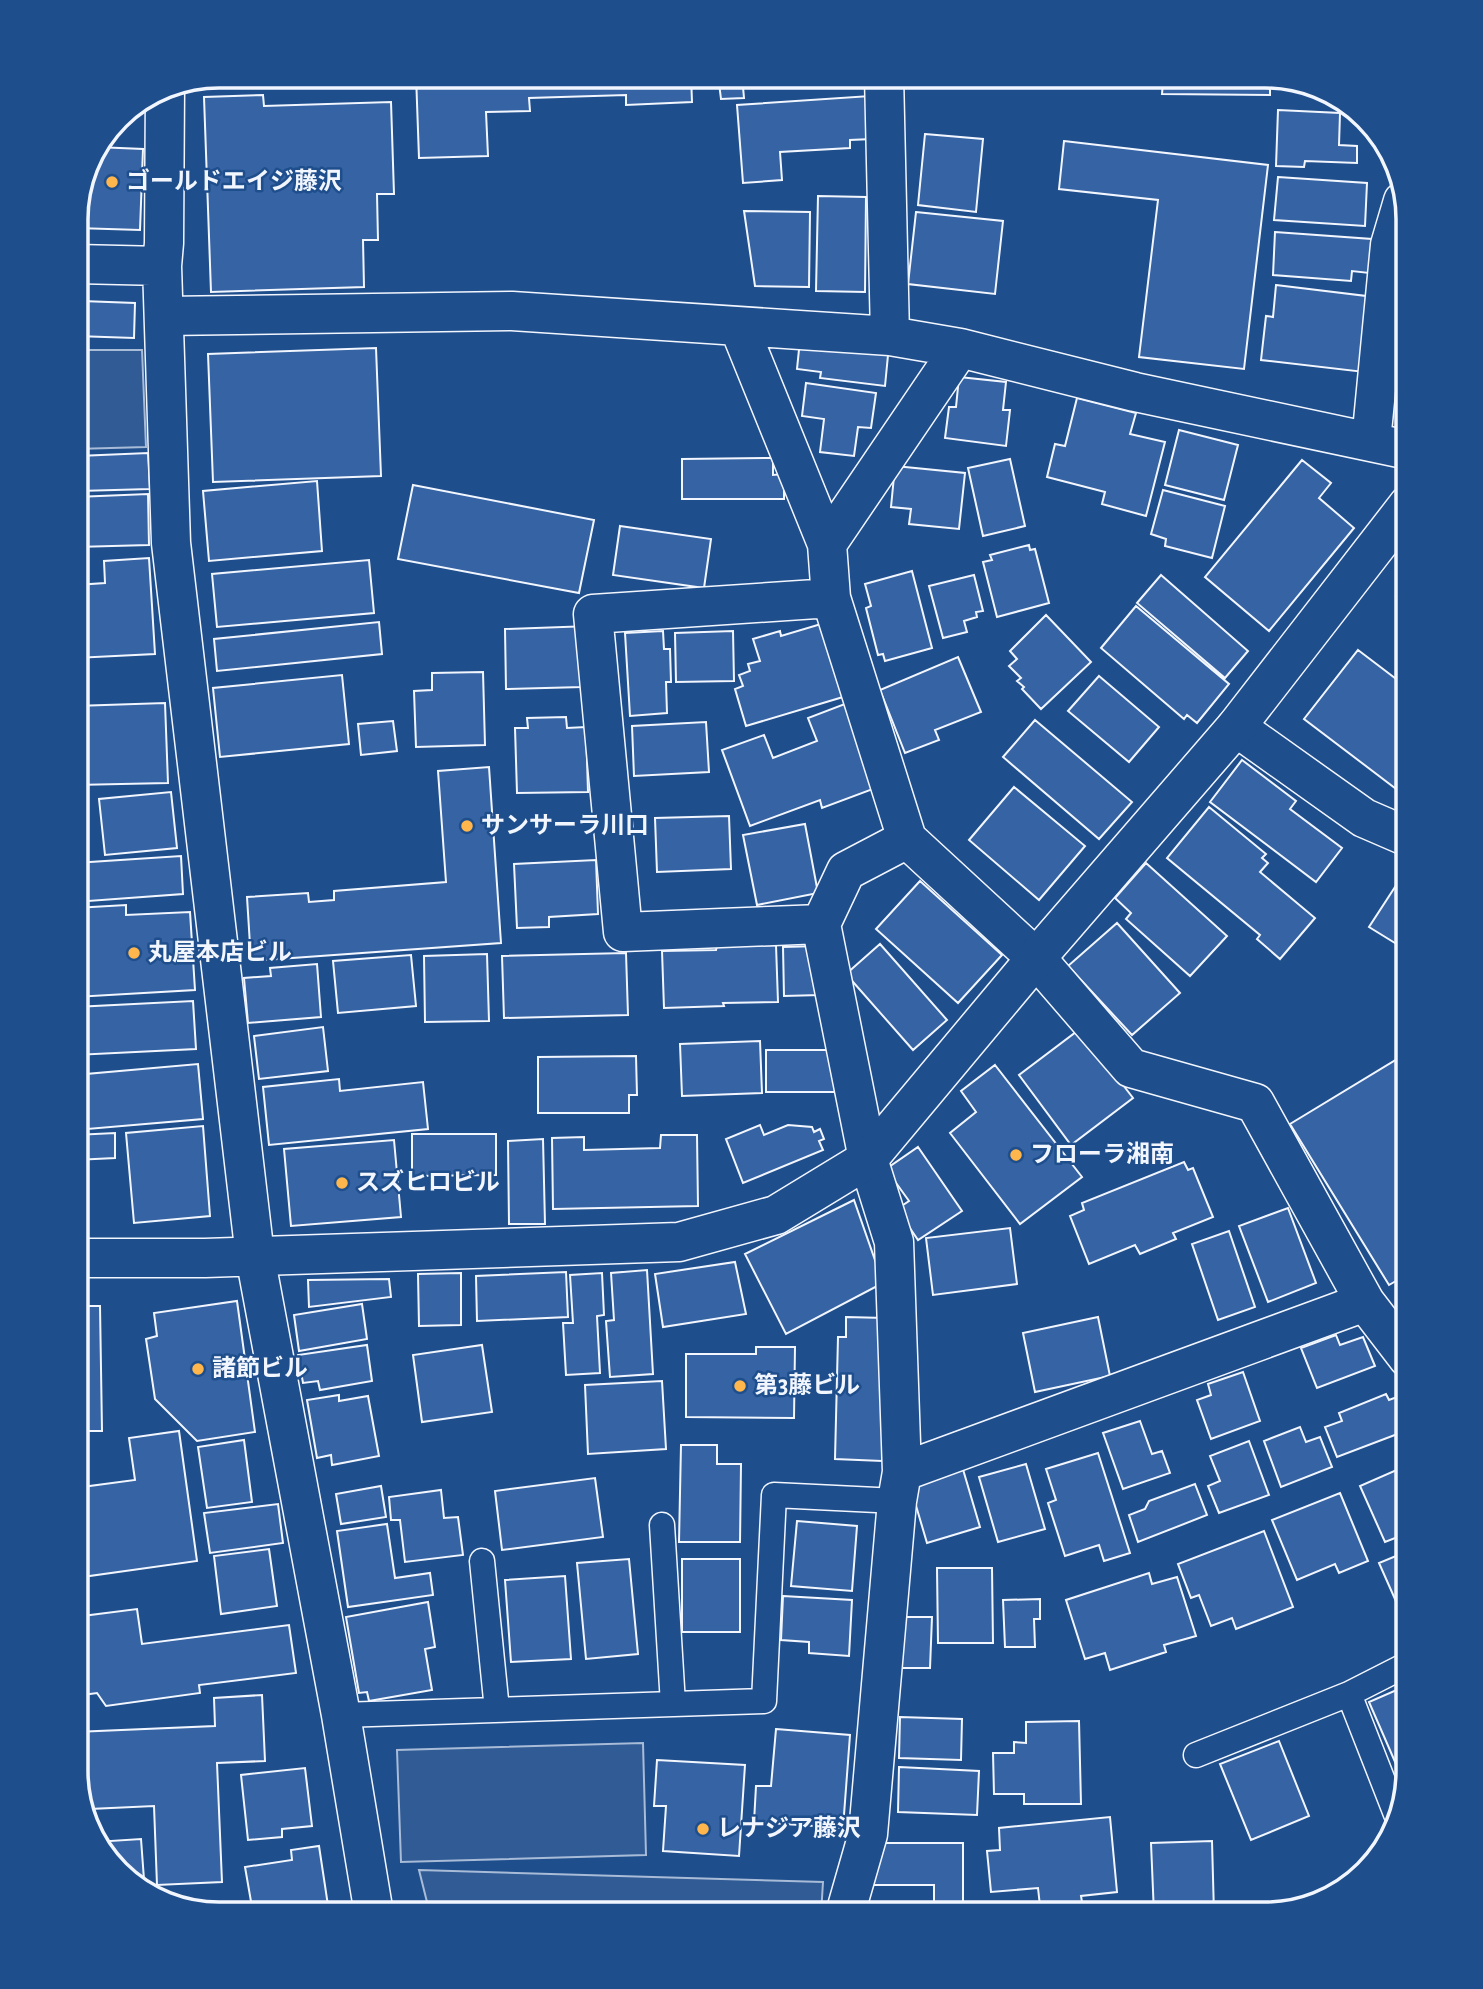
<svg xmlns="http://www.w3.org/2000/svg" width="1483" height="1989" viewBox="0 0 1483 1989" font-family="'Alegreya Sans','Noto Sans JP',sans-serif">
	<style>
		.built { fill: #305b95; stroke: #a8bbd7; stroke-width: 2 }
		.building { fill: #3563a3; stroke: #f2f6ff; stroke-width: 2 }
		.lines { fill: none; stroke-linecap: round; stroke-linejoin: round }
		.service-casing { stroke: #f2f6ff; stroke-width: 27 }
		.minor-casing { stroke: #f2f6ff; stroke-width: 41 }
		.tertiary-casing { stroke: #f2f6ff; stroke-width: 41 }
		.service { stroke: #1f4e8c; stroke-width: 24 }
		.minor { stroke: #1f4e8c; stroke-width: 38 }
		.tertiary { stroke: #1f4e8c; stroke-width: 38 }
		.poi-dot { fill: #ffb74d; stroke: #1f4e8c; stroke-width: 2.5 }
		.labels { text-anchor: middle; dominant-baseline: central; stroke-width: 5; stroke-linejoin: round; paint-order: stroke }
		.poi-label { font-size: 24px; font-weight: bold; fill: #f2f6ff; stroke: #1f4e8c; text-anchor: start }
		.rim { fill: none; stroke: #f2f6ff; stroke-width: 3.5 }
	</style>
	<rect width="100%" height="100%" fill="#1f4e8c"/>
	<path class="built" d="M76,350h66l4,97 -70,2z
		M643,1743l3,112 -245,7 -4,-112z
		M419,1870l404,12 -2,32h-391z"/>
	<path class="building" d="M416,75h275l1,27 -66,3v-10l-97,3 1,13 -44,1 2,44 -69,2z
		M718,75h35l-11,1 2,22 -23,1z
		M907,75h88l-1,5 -87,-1z
		M1137,75l133,1v19l-108,-1 1,-12h-26z
		M263,95l1,11 127,-4 3,92h-17l1,46h-15l1,47 -153,5 -7,-195z
		M870,96l2,43 -22,1v8l-70,4 2,28 -39,3 -6,-78z
		M1278,110l62,3 -1,32 18,1v17l-52,-2 -1,6 -28,-1z
		M925,134l58,5 -7,73 -58,-7z
		M1064,141l204,24 -24,204 -105,-12 19,-157 -99,-11z
		M96,147l47,2 -3,81 -64,-2v-19l14,-54z
		M1278,177l89,6 -2,43 -91,-6z
		M818,196l48,1 -1,95 -49,-1z
		M744,211l66,1 -1,75 -54,-1z
		M916,212l87,9 -8,73 -87,-10z
		M1275,232l97,7 -3,34 -17,-2 -1,10 -78,-6z
		M1276,285l90,11 -2,76 -103,-12 5,-44 7,1z
		M76,292h6v9l53,2 -1,35 -58,-2z
		M800,340l88,15 -3,31 -65,-8 1,-6 -24,-3z
		M376,348l5,128 -168,6 -5,-128z
		M959,377l47,5 -3,28h7l-4,36 -61,-8 4,-31h7z
		M806,383l70,10 -5,35 -13,-1 -4,29 -34,-4 4,-33 -22,-3z
		M1077,398l59,15 -6,21 35,8 -19,74 -44,-12 3,-12 -58,-15 8,-33 10,2z
		M1179,430l59,15 -14,55 -59,-15z
		M148,453l2,36 -71,2 -1,-35z
		M773,458v17l11,-1v25h-102v-40z
		M1010,459l15,67 -42,10 -15,-68z
		M1302,460l29,23 -12,15 35,30 -85,103 -64,-54z
		M895,466l70,7 -6,56 -50,-5 2,-15 -20,-2z
		M317,481l5,70 -113,10 -6,-70z
		M413,485l181,35 -15,73 -181,-34z
		M1163,490l62,16 -13,52 -47,-12 1,-7 -15,-5z
		M148,494l1,51 -73,2v-50z
		M620,526l91,13 -7,49 -91,-13z
		M1029,545l1,5 5,-1 14,54 -52,14 -14,-55 9,-2 -2,-5z
		M149,558l6,96 -80,4 1,-73 29,-2 -1,-22z
		M369,560l5,53 -157,14 -5,-53z
		M912,571l20,77 -47,13 -2,-7 -5,1 -12,-47 5,-2 -6,-22z
		M974,575l9,36 -7,1 1,5 -13,4 3,11 -24,6 -14,-52z
		M1161,575l87,76 -23,27 -88,-75z
		M1408,580v24l-12,-8z
		M1136,606l93,78 -32,39 -10,-8 -3,4 -83,-71z
		M1046,615l45,47 -50,47 -19,-20 2,-2 -7,-6 4,-3 -12,-12 8,-7 -7,-8z
		M379,622l3,32 -165,17 -3,-32z
		M821,624l22,73 -97,29 -11,-37 8,-3 -4,-11 11,-4 -2,-7 12,-3 -7,-22 27,-8 1,5z
		M590,626l-8,61 -76,2 -1,-60z
		M663,631l1,18h6l1,33h-5l1,31 -37,3 -5,-83z
		M733,631l1,50 -58,1 -1,-49z
		M1358,650l50,38v110l-104,-79z
		M958,657l23,55 -46,18 4,10 -34,13 -25,-63z
		M483,672l2,73 -69,2 -2,-56 18,-1v-17z
		M342,675l7,69 -129,13 -7,-69z
		M1099,676l60,51 -30,35 -61,-51z
		M850,702l31,84 -59,22 -2,-8 -70,26 -28,-76 42,-15 9,23 44,-17 -9,-23z
		M165,703l3,80 -93,2v-79z
		M566,717l1,11 19,-1 2,65 -71,1 -2,-65h13l-1,-10z
		M1035,720l97,82 -33,37 -96,-82z
		M393,721l4,30 -36,4 -3,-31z
		M706,722l3,50 -75,4 -2,-50z
		M1242,760l54,41 -6,8 52,39 -26,34 -106,-80z
		M489,767l12,176 -250,18 -4,-64 61,-4 1,9 25,-2v-9l112,-9 -8,-111z
		M1014,787l71,59 -46,54 -70,-60z
		M171,792l6,56 -72,7 -6,-56z
		M1209,807l57,47 -4,4 6,5 -8,9 55,46 -35,41 -23,-20 3,-4 -93,-77z
		M729,816l2,53 -74,3 -2,-54z
		M805,824l13,69 -61,12 -14,-70z
		M181,856l2,38 -108,8v-39z
		M596,860l2,54 -49,3v10l-32,1 -3,-64z
		M1146,863l81,73 -37,40 -64,-57 5,-6 -16,-15z
		M1408,867v84l-39,-24z
		M920,881l82,74 -44,48 -82,-74z
		M126,905v10l64,-3 5,78 -120,7v-89z
		M1117,923l63,70 -48,42 -64,-69z
		M880,944l67,76 -34,30 -67,-76z
		M776,945l2,57 -55,1 1,3 -60,2 -2,-57 54,-1 1,-4z
		M819,946l1,49 -36,1 -1,-49z
		M626,953l2,62 -124,3 -2,-62z
		M487,954l2,67 -64,1 -1,-66z
		M411,955l5,51 -78,7 -5,-52z
		M317,964l4,53 -73,6 -4,-45 27,-2 -1,-8z
		M193,1001l3,48 -121,6v-48z
		M323,1027l5,44 -69,8 -5,-43z
		M1080,1029l53,69 -62,47 -52,-70z
		M760,1041l2,52 -80,3 -2,-52z
		M766,1050h70l-1,42h-69z
		M636,1056l1,39h-8v18h-91v-56z
		M1399,1058l9,15v201l-19,11 -99,-161z
		M198,1064l5,55 -127,11 -1,-55z
		M995,1065l87,112 -62,47 -70,-91 26,-21 -15,-21z
		M339,1079l1,12 83,-9 5,47 -159,16 -6,-58z
		M760,1125l4,10 24,-10 24,2 2,5 6,-3 4,10 -5,2 4,9 -80,33 -17,-44z
		M203,1126l7,90 -76,7 -8,-90z
		M115,1133v25l-40,2v-25z
		M412,1134h84v41l-84,1z
		M661,1135h36l1,71 -145,3 -1,-71 32,-1v13l76,-2z
		M543,1139l2,85h-36l-1,-83z
		M394,1140l7,77 -110,9 -7,-77z
		M918,1147l44,64 -44,29 -21,-31 12,-8 -23,-32z
		M1184,1162l4,8 5,-2 20,49 -40,16 3,6 -36,15 -5,-9 -46,19 -19,-48 14,-6 -2,-7z
		M854,1200l29,83 -97,51 -41,-80z
		M1288,1208l28,75 -48,19 -29,-76z
		M1010,1228l7,56 -84,11 -7,-57z
		M1229,1231l26,76 -37,13 -26,-76z
		M735,1262l11,52 -83,13 -8,-53z
		M647,1270l6,104 -43,3 -4,-56 8,-1 -3,-47z
		M566,1272l2,45 -91,4 -1,-45z
		M461,1273v52l-42,1 -1,-52z
		M602,1273l2,42 -7,1 3,57 -34,2 -3,-52h10l-3,-48z
		M389,1279l2,18 -82,10 -1,-27z
		M237,1301l18,131 -58,9 -42,-42 -9,-60 11,-3 -3,-23z
		M362,1304l5,35 -68,12 -5,-36z
		M75,1306h25l2,125h-27z
		M846,1317l39,1 -3,143 -47,-2 3,-122h8z
		M1098,1317l12,59 -75,16 -12,-59z
		M1336,1335l4,10 23,-8 12,29 -58,22 -16,-40z
		M367,1345l5,36 -52,9 -2,-9 -15,2 -5,-28z
		M482,1345l10,67 -70,10 -9,-67z
		M756,1347h39l-1,71 -108,-1v-63h70z
		M1243,1372l17,49 -49,18 -14,-39 14,-5 -3,-11z
		M662,1381l4,68 -78,5 -3,-69z
		M1386,1394l3,6 8,-3 11,28v5l-71,27 -12,-30 17,-6 -3,-8z
		M339,1395v6l29,-5 11,60 -47,9 -1,-10 -14,3 -10,-58z
		M1140,1421l12,33 10,-3 8,22 -47,16 -20,-56z
		M1300,1427l6,15 14,-5 12,30 -51,20 -17,-46z
		M179,1431l18,130 -122,17v-90l60,-8 -6,-42z
		M244,1440l8,62 -45,6 -9,-61z
		M1249,1441l20,54 -50,18 -11,-27 12,-5 -10,-25z
		M681,1445h36v19h24l-1,78h-61z
		M1098,1453l32,100 -26,8 -5,-16 -34,11 -17,-53 8,-3 -10,-31z
		M1026,1464l19,65 -47,13 -19,-65z
		M1408,1465v68l-23,9 -25,-56z
		M962,1466l18,61 -53,16 -18,-61z
		M595,1478l8,59 -101,13 -7,-59z
		M1195,1484l12,31 -69,27 -9,-27 16,-6 4,-8z
		M381,1486l5,31 -45,7 -5,-30z
		M441,1490l3,28 14,-1 5,38 -58,7 -5,-42h-9l-2,-23z
		M1340,1493l28,68 -29,12 -4,-9 -38,16 -25,-60z
		M278,1504l5,39 -73,10 -6,-40z
		M797,1521l60,5 -5,65 -61,-5z
		M387,1524l8,54 35,-5 3,22 -85,12 -11,-76z
		M1264,1531l29,76 -57,22 -4,-11 -21,8 -12,-31 -8,3 -13,-34z
		M269,1549l8,57 -56,8 -7,-58z
		M1408,1551v72l-2,1 -27,-61z
		M629,1559l9,95 -52,5 -9,-96z
		M682,1559h58v73h-58z
		M937,1568h55l1,75h-55z
		M1149,1573l3,11 25,-7 19,59 -32,9 2,7 -56,18 -5,-17 -20,6 -19,-59z
		M565,1576l6,83 -60,3 -6,-82z
		M783,1596l69,4 -3,56 -40,-3v-11l-28,-2z
		M1040,1599v20h-6l1,28h-30l-2,-47z
		M428,1602l7,45 -10,2 7,41 -63,11 -2,-9 -8,1 -13,-76z
		M137,1609l5,35 147,-19 7,48 -97,12 1,8 -94,13 -9,-13 -22,3v-79z
		M898,1617h34l-2,51h-33z
		M1408,1685v83l-9,3 -30,-69z
		M262,1695l3,66 -48,2 5,119 -65,3 -3,-79 -64,3 -1,12 -14,-50v-39l140,-6 -1,-28z
		M900,1717l62,2 -1,41 -62,-2z
		M1079,1721l2,83h-57v-10h-30l-1,-41h21v-11l12,1v-21z
		M776,1729l74,6 -7,93 -89,-6 2,-36h15z
		M1279,1741l30,75 -58,24 -31,-76z
		M657,1760l88,5 -6,91 -76,-5 3,-45h-12z
		M899,1767l80,4 -2,44 -79,-3z
		M305,1768l7,58 -30,3v8l-34,3 -7,-65z
		M1110,1817l7,75 -36,4 1,6 -42,4 -2,-18 -47,4 -4,-41 13,-1 -1,-22z
		M141,1839l4,54 -51,-51z
		M1212,1841l2,73h-60l-3,-71z
		M874,1843h89v61l-29,1v-20h-60z
		M319,1846l10,66 -30,1 -2,-5 -44,5 -8,-46 47,-7 -1,-10z
		M1319,1893l2,6 -58,15z"/>
	<g class="lines">
		<defs>
			<path id="service" d="M662,1525l11,179
				M482,1561l15,149
				M1349,1694l47,120
				M341,1715l423,-14 10,-206 123,6
				M1196,1755l153,-61 59,-30"/>
			<path id="minor" d="M884,75l6,261
				M165,86l-1,157 -2,23 9,277 84,713
				M76,264l86,2
				M164,316l348,-5 378,25 70,12 175,44 273,58
				M739,327l88,217 4,54 76,241 -61,32 -25,53 47,235 26,83 8,230 -5,29 -29,333 -23,80
				M1371,442l19,-197 13,-44
				M827,544l133,-196
				M1236,727l128,91 44,19
				M907,839l129,119 95,110 124,35 110,199 43,56
				M821,924l-198,8 -30,-318 238,-16
				M902,1472l463,-170"/>
			<path id="tertiary" d="M255,1256l86,459 33,199
				M75,1258h130l474,-16 97,-27 92,-56 168,-201 200,-231 172,-222"/>
		</defs>
		<use href="#service" class="service-casing"/>
		<use href="#minor" class="minor-casing"/>
		<use href="#tertiary" class="tertiary-casing"/>
		<use href="#service" class="service"/>
		<use href="#minor" class="minor"/>
		<use href="#tertiary" class="tertiary"/>
	</g>
	<g class="poi-dot">
		<circle cx="112" cy="182" r="7"/>
		<circle cx="467" cy="826" r="7"/>
		<circle cx="134" cy="953" r="7"/>
		<circle cx="1016" cy="1155" r="7"/>
		<circle cx="342" cy="1183" r="7"/>
		<circle cx="198" cy="1369" r="7"/>
		<circle cx="740" cy="1386" r="7"/>
		<circle cx="703" cy="1829" r="7"/>
	</g>
	<g class="labels">
		<g class="poi-label">
			<text x="126" y="182">ゴールドエイジ藤沢</text>
			<text x="481" y="826">サンサーラ川口</text>
			<text x="148" y="953">丸屋本店ビル</text>
			<text x="1030" y="1155">フローラ湘南</text>
			<text x="356" y="1183">スズヒロビル</text>
			<text x="212" y="1369">諸節ビル</text>
			<text x="754" y="1386">第3藤ビル</text>
			<text x="717" y="1829">レナジア藤沢</text>
		</g>
	</g>
	<path d="M0 0H1483V1989H0ZM219 88H1265A131 131 0 0 1 1396 219V1771A131 131 0 0 1 1265 1902H219A131 131 0 0 1 88 1771V219A131 131 0 0 1 219 88Z" fill="#1f4e8c" fill-rule="evenodd"/>
	<path class="rim" d="M219 88H1265A131 131 0 0 1 1396 219V1771A131 131 0 0 1 1265 1902H219A131 131 0 0 1 88 1771V219A131 131 0 0 1 219 88Z"/>
</svg>
